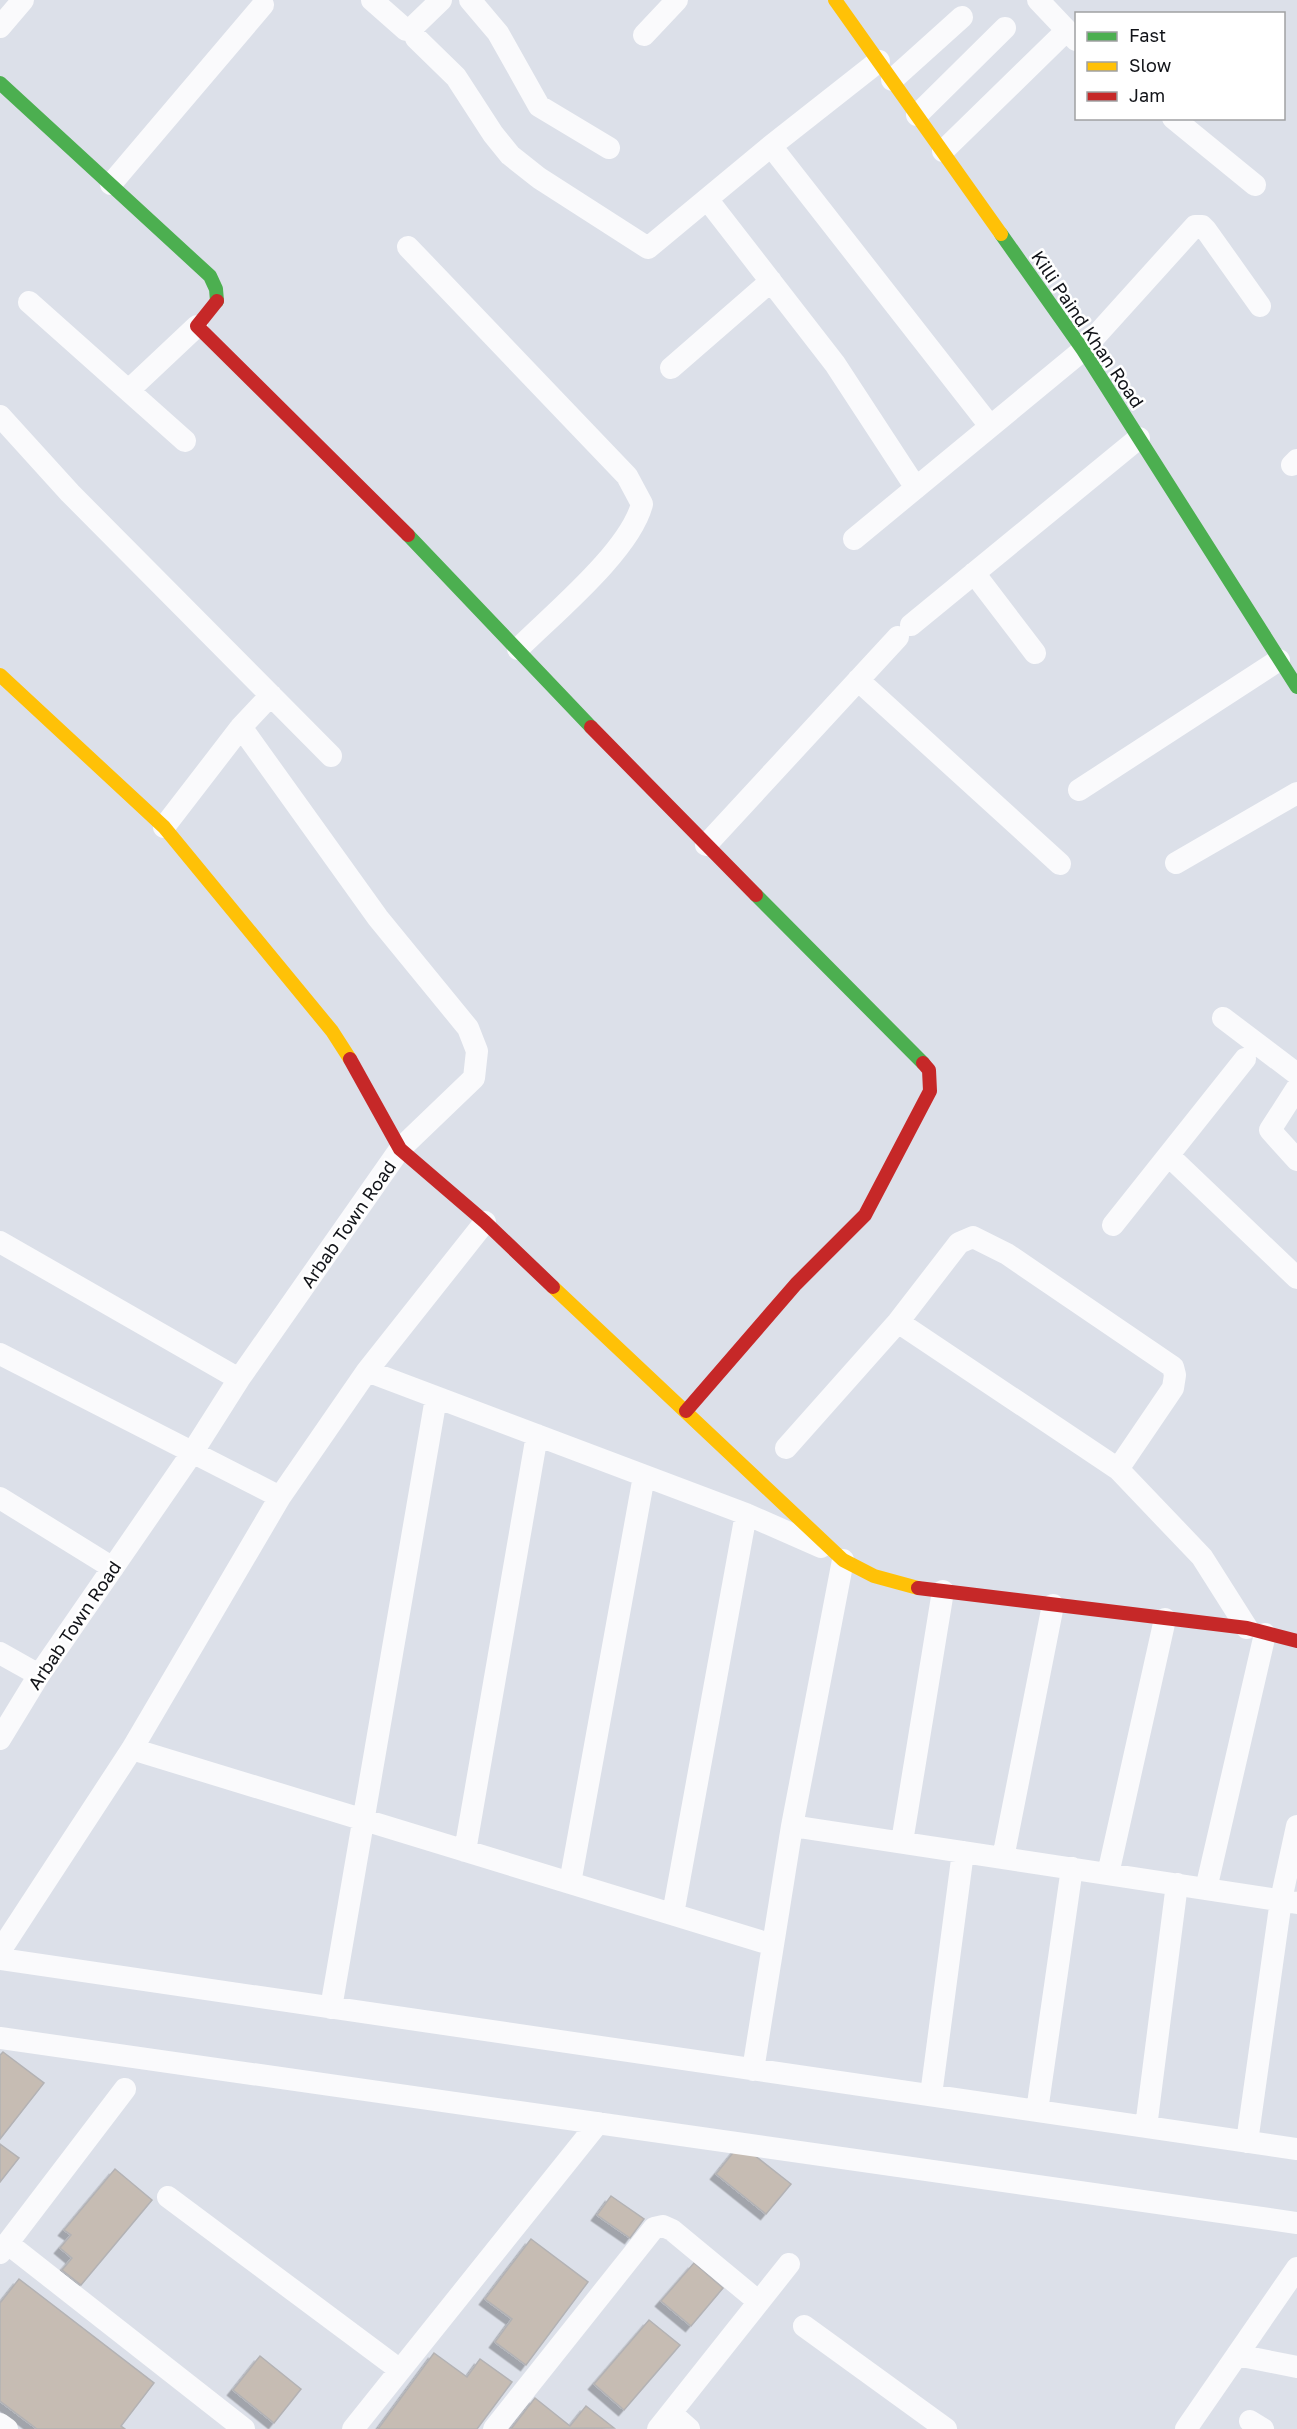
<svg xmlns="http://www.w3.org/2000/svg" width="1297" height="2429" viewBox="0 0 1297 2429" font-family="'Golos Text',sans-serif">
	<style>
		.building { fill: #c6bcb3; stroke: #b3b2b4; stroke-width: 1.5; filter: url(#shadow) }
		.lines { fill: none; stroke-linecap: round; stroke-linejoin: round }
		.street { stroke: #fafafc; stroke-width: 22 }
		.fast { stroke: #4caf50; stroke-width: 14 }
		.slow { stroke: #ffc107; stroke-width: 14 }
		.jam { stroke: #c62828; stroke-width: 14 }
		.labels { text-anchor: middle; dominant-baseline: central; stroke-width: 5; stroke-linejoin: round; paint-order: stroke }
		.street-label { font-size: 18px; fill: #111318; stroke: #fff }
	</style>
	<defs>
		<filter id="shadow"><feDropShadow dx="-5.5" dy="5.5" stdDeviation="0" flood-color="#0004"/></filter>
	</defs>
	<rect width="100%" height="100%" fill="#dce0e9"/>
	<path class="building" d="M3,2052l41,31 -44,56v-84z
		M0,2144l19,14 -19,24z
		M740,2144l51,40 -25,30 -50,-40z
		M115,2169l37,31 -71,85 -19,-15 10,-12 -12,-10 11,-13 -7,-5z
		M611,2196l33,23 -14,19 -33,-23z
		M531,2239l57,43 -62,83 -31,-23 17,-23 -27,-20z
		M694,2263l29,25 -32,38 -30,-25z
		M19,2279l135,104 -33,43 4,3h-88l-37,-28v-98z
		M649,2320l31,25 -56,65 -30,-26z
		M434,2353l33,24 13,-18 32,23 -35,47h-99z
		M260,2356l41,33 -27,34 -41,-33z
		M535,2398l35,28 16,-20 28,22 -103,1z"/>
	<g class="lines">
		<path class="street" d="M372,0l34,30 5,-1 30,-29
			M470,0l28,33 41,73 70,42
			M1038,0l38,40
			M0,27l23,-27
			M644,35l33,-35
			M416,38l40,39 37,57 17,21 29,23 109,70 123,-102 108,-85
			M892,80l70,-63
			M917,115l88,-87
			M1173,118l82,67
			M771,146l219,280
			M943,151l123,-120
			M111,184l152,-179
			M707,199l128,165 81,124
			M408,247l219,229 15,28c-12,47 -89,110 -124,145
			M29,302l156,139
			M671,368l100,-87
			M129,390l68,-64
			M0,416l70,77 261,263
			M1292,465l5,-5
			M854,539l229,-189 112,-124h7l4,4 54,76
			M974,573l61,80
			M911,625l228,-187
			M858,680l202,184
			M1079,790l200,-130
			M164,827l77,-100 30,-32
			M706,845l192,-208
			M1176,863l121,-70
			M1223,1018l74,56
			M1297,1088l-27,42 27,30
			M1169,1156l128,122
			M1113,1225l132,-166
			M0,1242l239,137
			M898,1322l220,147 84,88 45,71
			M0,1354l280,143
			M367,1371l379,143 75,33
			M786,1448l112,-126 61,-79 14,-6 34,17 166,113 2,8 -2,13 -55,81
			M0,1498l113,70
			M0,1653l39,22
			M0,1739l39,-64 153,-222 47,-74 161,-230 74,-71 3,-27 -9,-23 -90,-110 -137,-191
			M132,1749l641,196
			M792,1826l505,77
			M902,1842l41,-251
			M465,1851l72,-416
			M1003,1858l50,-253
			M1108,1874l57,-255
			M570,1883l74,-407
			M1206,1889l59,-255
			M673,1914l73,-400
			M0,1951l132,-202 148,-252 87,-126 118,-149
			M0,1959l1297,190
			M331,2008l105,-610
			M0,2038l1297,185
			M753,2070l39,-244 51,-266
			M931,2095l32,-243
			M1037,2111l35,-243
			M1146,2127l31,-243
			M1247,2142l34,-242 16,-74
			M168,2197l232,173
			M7,2243l237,186
			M0,2253l125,-164
			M804,2326l142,103
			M1237,2355l60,12
			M671,2413l18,16
			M1250,2421l13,8
			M0,2424l7,5
			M353,2429l245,-306
			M494,2429l160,-201 9,-2 9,4 87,72
			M658,2429l131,-165
			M1186,2429l111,-161"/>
		<path class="fast" d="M0,83l210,193 6,13 1,12
			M1001,234l82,116 214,337
			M408,535l183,192
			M756,895l167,168"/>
		<path class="slow" d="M835,0l166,234
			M0,675l164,152 168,204 18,28
			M553,1287l290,273 31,16 44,12"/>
		<path class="jam" d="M217,301l-20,25 211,209
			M591,727l165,168
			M350,1059l50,90 85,73 68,65
			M686,1411l110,-127 69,-69 65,-124 -1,-21 -6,-7
			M918,1588l329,40 50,13"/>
	</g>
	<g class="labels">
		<g class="street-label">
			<text transform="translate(1088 329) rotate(56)">Killi Paind Khan Road</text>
			<text transform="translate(348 1224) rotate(-55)">Arbab Town Road</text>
			<text transform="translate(74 1625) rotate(-56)">Arbab Town Road</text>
		</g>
	</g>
	<rect x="1075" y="12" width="210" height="108" fill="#ffffff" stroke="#a0a1a3" stroke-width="1.5"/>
	<rect x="1087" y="32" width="30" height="9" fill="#4caf50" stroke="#a0a1a3" stroke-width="1.5"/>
	<text x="1129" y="42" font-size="18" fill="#111318">Fast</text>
	<rect x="1087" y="62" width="30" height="9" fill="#ffc107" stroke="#a0a1a3" stroke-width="1.5"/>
	<text x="1129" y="72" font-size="18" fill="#111318">Slow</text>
	<rect x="1087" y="92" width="30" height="9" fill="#c62828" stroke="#a0a1a3" stroke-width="1.5"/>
	<text x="1129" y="102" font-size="18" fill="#111318">Jam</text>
</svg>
